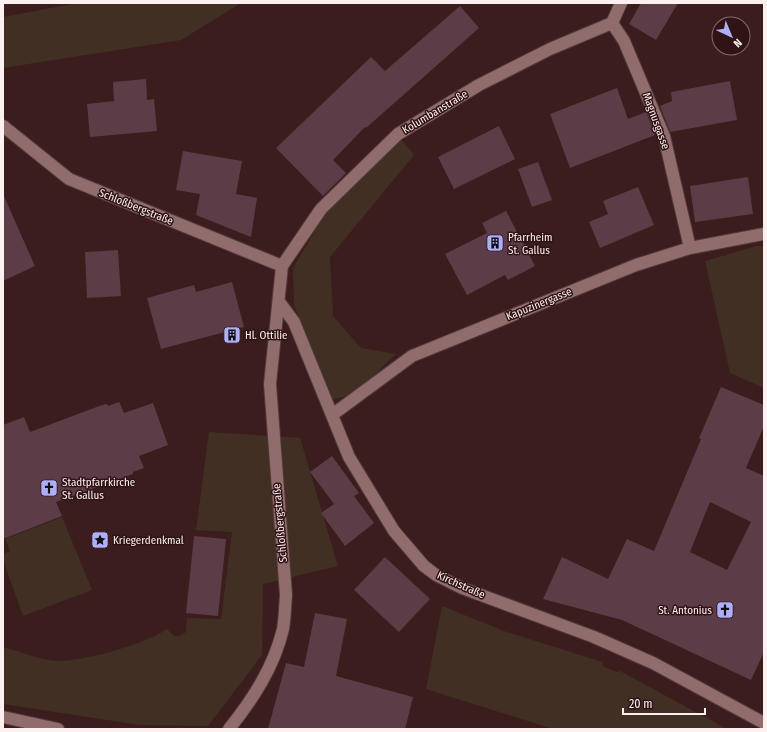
<svg xmlns="http://www.w3.org/2000/svg" width="767" height="732" viewBox="0 0 767 732" font-family="'Fira Sans Condensed',sans-serif">
	<style>
		.green { fill: #422f23 }
		.building { fill: #5c3c46; fill-rule: evenodd }
		.lines { fill: none; stroke-linecap: round; stroke-linejoin: round }
		.minor-casing { stroke: #51393b; stroke-width: 14 }
		.minor { stroke: #916c6c; stroke-width: 12 }
		.labels { text-anchor: middle; dominant-baseline: central; stroke-width: 3; stroke-linejoin: round; paint-order: stroke }
		.street-label { font-size: 11px; fill: #fdf0f0; stroke: #301315 }
		.poi-label { font-size: 11px; fill: #fdf0f0; stroke: #301315; text-anchor: start }
	</style>
	<rect width="100%" height="100%" fill="#3b1d1e"/>
	<path class="green" d="M78,3h163l-60,37 -178,28v-51z
		M401,139l13,16 -84,102 3,59 28,32 35,6 -43,41 -20,4 -39,-94 -1,-37 33,-56z
		M756,246h8v142l-34,-15 -25,-112z
		M209,432l91,6 38,128 -75,18 -1,71 -54,71 -68,-1 -137,-21v-57c16,4 38,13 53,14 26,1 90,-17 111,-32l7,7h6l6,-4 1,-14 34,1 11,-87 -36,-2z
		M62,517l30,73 -69,26 -20,-56v-6l7,-3 -5,-12z
		M442,606l62,25 98,31 2,5 13,5 3,-1 107,58h-174l-127,-40z"/>
	<path class="building" d="M641,3h37l-22,37 -27,-16z
		M460,6l19,22 -113,100 -1,-1 -32,33 13,13 -23,23 -47,-48 95,-91 14,14z
		M146,79l1,21 7,-1 3,32 -67,6 -3,-33 27,-3 -1,-19z
		M730,81l7,39 -67,12 -10,-26 12,-5 -1,-9z
		M617,88l11,31 18,-7 9,23 -85,33 -20,-54z
		M499,126l16,33 -61,30 -16,-32z
		M183,151l59,10 -6,33 21,4 -6,39 -55,-22 4,-21 -24,-4z
		M538,162l14,38 -20,7 -14,-38z
		M748,177l5,37 -58,8 -5,-36z
		M638,187l16,38 -54,23 -11,-26 19,-8 -5,-13z
		M3,194l32,72 -32,15z
		M506,211l29,55 -27,14 -3,-5 -38,20 -22,-41 42,-21 -5,-10z
		M118,250l3,46 -34,2 -2,-46z
		M232,282l12,45 -83,22 -14,-51 47,-13 2,7z
		M721,387l43,18v21l-18,42 18,8v176l-13,28 -129,-60 -79,-21 19,-42 46,22 19,-40 27,12 47,-112 -2,-1zM710,502l41,20 -24,48 -37,-18z
		M119,402l5,11 29,-10 15,42 -29,11 5,12 -11,4v2l-77,28 6,14 -59,23v-114l21,-8 6,15 72,-27 5,-1 1,2z
		M332,456l27,37 -5,3 20,27 -29,23 -24,-33 13,-9 -24,-32z
		M194,536l32,3 -8,77 -32,-3z
		M385,557l45,42 -31,33 -45,-42z
		M315,613l32,6 -11,57 77,21 -8,32h-137l18,-66 18,4z"/>
	<g class="lines">
		<defs>
			<path id="minor" d="M612,23l12,18 40,95 26,112
				M3,126l66,53 213,87
				M282,266l39,-57 77,-75 81,-49 71,-36 62,-26 9,-20
				M280,303l14,19 55,135 45,74 30,35 12,9 26,13 132,49 59,26 111,60
				M332,415l80,-59 224,-91 54,-17 74,-14
				M3,717l55,12
				M229,729c24,-30 45,-62 54,-100 2,-11 2,-23 3,-34l-16,-211 12,-118"/>
		</defs>
		<use href="#minor" class="minor-casing"/>
		<use href="#minor" class="minor"/>
	</g>
	<defs>
		<symbol id="building-square" viewBox="-11 -11 22 22"><rect x="-9" y="-9" width="18" height="18" rx="4" fill="#aeaefb" stroke="#301315"/><path d="M-4-6H4V6H1V3H-1V6H-4ZM-2.5-4.3h1.7v1.8h-1.7ZM.8-4.3h1.7v1.8H.8ZM-2.5-1h1.7V.8h-1.7ZM.8-1h1.7V.8H.8Z" fill="#111"/></symbol>
		<symbol id="church-square" viewBox="-11 -11 22 22"><rect x="-9" y="-9" width="18" height="18" rx="4" fill="#aeaefb" stroke="#301315"/><path d="M-1.2-6h2.4v3.5h3.3v2.4h-3.3V6h-2.4V-.1h-3.3v-2.4h3.3Z" fill="#111"/></symbol>
		<symbol id="sight-square" viewBox="-11 -11 22 22"><rect x="-9" y="-9" width="18" height="18" rx="4" fill="#aeaefb" stroke="#301315"/><path d="M0-6L1.8-2.2L6-1.7L2.9 1.2L3.7 5.4L0 3.3L-3.7 5.4L-2.9 1.2L-6-1.7L-1.8-2.2Z" fill="#111"/></symbol>
	</defs>
	<g fill-rule="evenodd">
		<use href="#building-square" x="485" y="233" width="20" height="20"/>
		<use href="#building-square" x="222" y="325" width="20" height="20"/>
		<use href="#church-square" x="39" y="478" width="20" height="20"/>
		<use href="#sight-square" x="90" y="530" width="20" height="20"/>
		<use href="#church-square" x="715" y="600" width="20" height="20"/>
	</g>
	<g class="labels">
		<g class="street-label">
			<text transform="translate(435 112) rotate(-31)">Kolumbanstraße</text>
			<text transform="translate(656 121) rotate(70)">Magnusgasse</text>
			<text transform="translate(136 207) rotate(22)">Schloßbergstraße</text>
			<text transform="translate(539 304) rotate(-22)">Kapuzinergasse</text>
			<text transform="translate(280 523) rotate(-95)">Schloßbergstraße</text>
			<text transform="translate(461 585) rotate(24)">Kirchstraße</text>
		</g>
		<g class="poi-label">
			<text x="508" y="237">Pfarrheim<tspan x="508" dy="13">St. Gallus</tspan></text>
			<text x="245" y="335">Hl. Ottilie</text>
			<text x="62" y="482">Stadtpfarrkirche<tspan x="62" dy="13">St. Gallus</tspan></text>
			<text x="113" y="540">Kriegerdenkmal</text>
			<text x="712" y="610" text-anchor="end">St. Antonius</text>
		</g>
	</g>
	<rect width="767" height="732" fill="none" stroke="#fdf0f0" stroke-width="8"/>
	<g transform="translate(731 36) rotate(136)"><circle r="19" fill="#301315" stroke="#826b6d"/>
	<path d="M0-3L7 15L0 10L-7 15Z" fill="#aeaefb"/>
	<text y="-6" font-size="11" font-weight="bold" text-anchor="middle" fill="#fdf0f0">N</text>
	</g>
	<path d="M623 708v6h82v-6" fill="none" stroke="#fdf0f0" stroke-width="2"/>
	<text x="629" y="708" font-size="12" fill="#fdf0f0" stroke="#301315" stroke-width="3" paint-order="stroke">20 m</text>
</svg>
